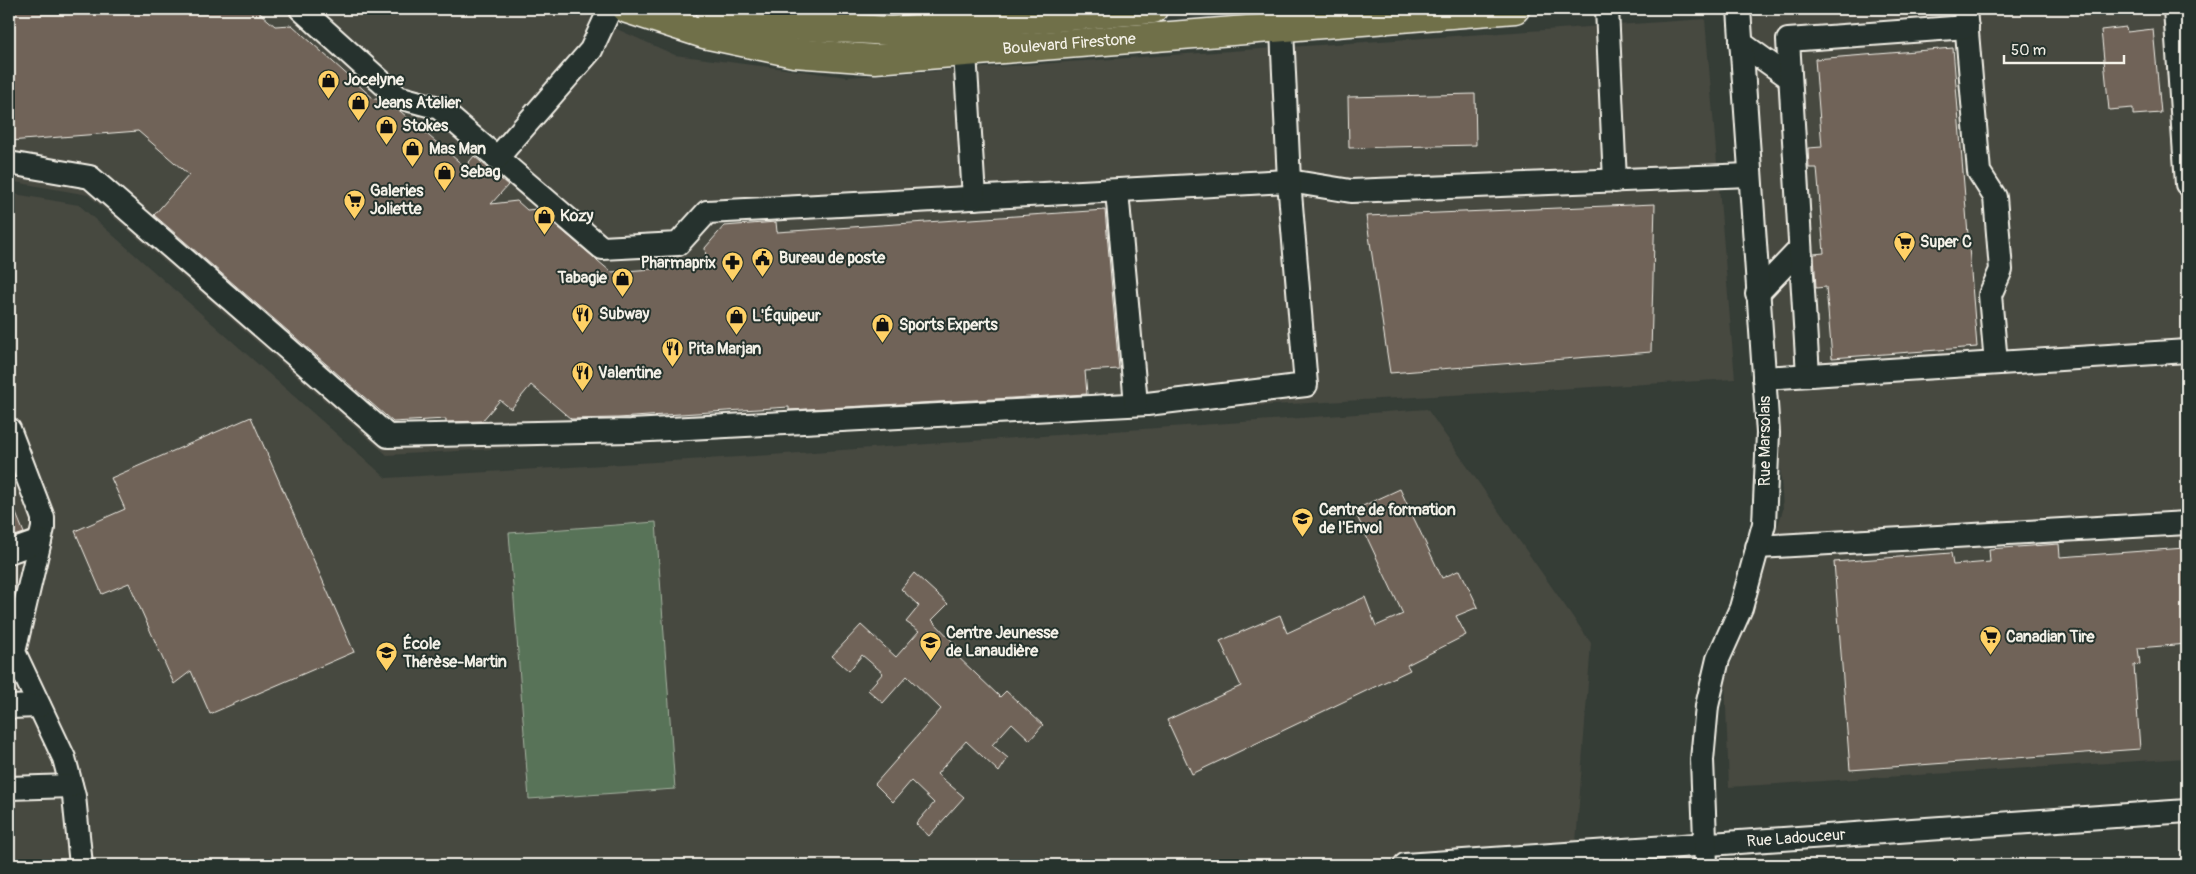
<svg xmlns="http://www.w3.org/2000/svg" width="2196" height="874" viewBox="0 0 2196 874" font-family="Pangolin,sans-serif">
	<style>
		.built { fill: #464840 }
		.green { fill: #597359; stroke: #a6b2a0 }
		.building { fill: #6f6359; stroke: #f4f1e8 }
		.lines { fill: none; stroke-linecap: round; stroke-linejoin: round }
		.minor-casing { stroke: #f4f1e8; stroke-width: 26 }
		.major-casing { stroke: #f4f1e8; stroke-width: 31 }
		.minor { stroke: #26332d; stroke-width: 22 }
		.major { stroke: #70704a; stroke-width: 28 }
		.labels { text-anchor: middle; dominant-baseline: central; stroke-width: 4; stroke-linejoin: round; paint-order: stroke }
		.street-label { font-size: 16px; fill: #f4f1e8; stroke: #26332d }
		.poi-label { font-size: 16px; font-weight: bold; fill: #f4f1e8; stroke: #26332d; text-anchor: start }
	</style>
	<rect width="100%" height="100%" fill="#353d36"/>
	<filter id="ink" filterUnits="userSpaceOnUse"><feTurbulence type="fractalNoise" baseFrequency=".02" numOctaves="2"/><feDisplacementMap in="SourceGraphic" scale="10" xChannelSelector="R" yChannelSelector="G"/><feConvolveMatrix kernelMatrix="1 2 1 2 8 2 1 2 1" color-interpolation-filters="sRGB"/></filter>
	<g filter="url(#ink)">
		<path class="built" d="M9,9h563l103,46 172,22 858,-58 30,360 -1348,76 -299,-260 -79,-14z
			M1845,9h342v749l-458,29 -4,-105 58,-172 -32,-493z
			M9,193l70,12 307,273 369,-22 672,-47 164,234 -15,201 -271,21h-1296z"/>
		<path class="green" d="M656,522l19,267 -146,10 -20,-266z"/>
		<path class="building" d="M9,9h246l20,17 17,-1 82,74h6l10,8 10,4 65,56 9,-11 34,29 -17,19 26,-3 10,9 10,-1 74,63 96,-7 -2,-17 19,-22 52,-4 1,10 328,-22 14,159 -34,2 2,23 -298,16v-3l-171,11 -47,1 -40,-34 -20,24 -11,-9 -18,21 -36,1v-3l-53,3 -239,-207 35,-40 -51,-44 -129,10z
			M2126,27l1,5 26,-3 8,84 -28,2v-7l-24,2 -8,-80z
			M1953,48l24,299 -145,11 -6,-71 -10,1 -2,-34 10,-1 -7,-85h-8l-1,-20 14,-1 -7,-88z
			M1475,94l1,51 -127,3 -1,-51z
			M1655,204l-4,148 -261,21 -24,-157z
			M251,417l103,235 -144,62 -19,-43 -17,13 -45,-101 -27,11 -27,-63 50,-22 -14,-31z
			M1400,489l42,89 18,-8 18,37 -22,9 10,19 -59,30 3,5 -218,104 -25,-54 74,-34 -21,-45 60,-26 7,18 78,-36 11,29 27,-12 -49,-104z
			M9,496l15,37 -15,5z
			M2059,544l1,13 125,-9 2,29v67l-49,4 2,16 -6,1 6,84 -290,21 -16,-208 117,-9 2,12 37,-3 -1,-13z
			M914,573l34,31 -16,16 26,27 -5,5 47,45 6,-6 37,34 -13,15 -18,-17 -20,22 16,13 -9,14 -33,-31 -29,33 27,23 -35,39 -13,-12 18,-21 -23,-22 -18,21 -18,-18 66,-75 -34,-33 -24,27 -15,-13 15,-17 -21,-18 -13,16 -17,-15 29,-31 35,32 23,-26 -13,-9 13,-16 -18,-17z"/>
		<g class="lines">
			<defs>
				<g id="minor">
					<path d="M301,9l97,88 41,11 163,140 76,-4 29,-32 582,-31 62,10 398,-16"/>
					<path d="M1607,9l8,172"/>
					<path d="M1965,9l14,163 16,25 6,73 -11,25 6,68"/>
					<path d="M2175,9l12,175"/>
					<path d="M1741,43l49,35"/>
					<path d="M965,53l9,145"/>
					<path d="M497,158l94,-108 19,-41"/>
					<path d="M9,163l81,14 298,259 243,-5 516,-27 159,-19 -17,-204 -8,-172"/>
					<path d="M1117,191l19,213"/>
					<path d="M1757,294l43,-45"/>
					<path d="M1808,375l-20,-335 179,-13"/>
					<path d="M1764,378l423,-27"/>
					<path d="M9,429l34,89v10l-29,124 50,106 10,38 7,69"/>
					<path d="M1757,547l430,-24"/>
					<path d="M9,552l31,-11"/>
					<path d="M9,707l30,-1"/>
					<path d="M9,788l62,-2"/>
					<path id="s1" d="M1405,865l782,-54"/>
					<path d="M1706,865l-4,-105 5,-54 11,-47 23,-51 23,-84 4,-91 -29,-424"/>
				</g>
				<g id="major">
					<path id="s2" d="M627,9l77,25 90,19 81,6 640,-50"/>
					<path d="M710,9l72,16 109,6 262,-22"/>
				</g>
			</defs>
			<use href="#minor" class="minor-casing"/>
			<use href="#major" class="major-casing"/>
			<use href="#minor" class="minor"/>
			<use href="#major" class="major"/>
		</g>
	</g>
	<defs>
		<symbol id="shop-pin" viewBox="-11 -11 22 30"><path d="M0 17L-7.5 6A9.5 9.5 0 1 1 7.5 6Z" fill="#ffd166" stroke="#26332d"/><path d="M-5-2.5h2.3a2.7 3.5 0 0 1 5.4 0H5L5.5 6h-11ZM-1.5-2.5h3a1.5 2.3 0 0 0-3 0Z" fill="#111"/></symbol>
		<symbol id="supermarket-pin" viewBox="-11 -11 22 30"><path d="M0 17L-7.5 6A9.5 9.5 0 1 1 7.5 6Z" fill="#ffd166" stroke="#26332d"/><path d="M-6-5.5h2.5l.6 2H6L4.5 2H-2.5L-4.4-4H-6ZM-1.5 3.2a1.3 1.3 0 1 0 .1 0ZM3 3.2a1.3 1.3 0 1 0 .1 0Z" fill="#111"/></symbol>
		<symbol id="civic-pin" viewBox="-11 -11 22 30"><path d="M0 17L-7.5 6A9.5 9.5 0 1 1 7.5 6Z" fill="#ffd166" stroke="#26332d"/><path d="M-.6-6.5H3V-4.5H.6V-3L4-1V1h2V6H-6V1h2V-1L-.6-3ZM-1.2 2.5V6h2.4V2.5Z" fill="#111"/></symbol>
		<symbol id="pharmacy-pin" viewBox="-11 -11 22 30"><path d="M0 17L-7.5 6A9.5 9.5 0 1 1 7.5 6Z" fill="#ffd166" stroke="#26332d"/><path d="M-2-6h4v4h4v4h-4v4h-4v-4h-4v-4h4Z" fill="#111"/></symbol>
		<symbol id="restaurant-pin" viewBox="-11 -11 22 30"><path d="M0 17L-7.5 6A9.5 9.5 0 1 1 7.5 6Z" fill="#ffd166" stroke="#26332d"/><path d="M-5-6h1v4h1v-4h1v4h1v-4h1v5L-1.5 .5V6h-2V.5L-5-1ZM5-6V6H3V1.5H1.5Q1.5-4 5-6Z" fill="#111"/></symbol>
		<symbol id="school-pin" viewBox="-11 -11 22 30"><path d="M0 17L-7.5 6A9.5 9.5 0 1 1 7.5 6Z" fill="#ffd166" stroke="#26332d"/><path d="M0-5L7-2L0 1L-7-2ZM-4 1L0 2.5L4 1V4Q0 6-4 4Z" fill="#111"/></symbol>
	</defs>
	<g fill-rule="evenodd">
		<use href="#shop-pin" x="316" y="68" width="25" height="34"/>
		<use href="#shop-pin" x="346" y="90" width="25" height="34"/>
		<use href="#shop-pin" x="374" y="114" width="25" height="34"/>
		<use href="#shop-pin" x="400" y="136" width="25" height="34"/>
		<use href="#shop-pin" x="432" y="160" width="25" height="34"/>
		<use href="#supermarket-pin" x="342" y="188" width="25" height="34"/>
		<use href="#shop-pin" x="532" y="204" width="25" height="34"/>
		<use href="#supermarket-pin" x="1892" y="230" width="25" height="34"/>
		<use href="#civic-pin" x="750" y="246" width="25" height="34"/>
		<use href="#pharmacy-pin" x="720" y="250" width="25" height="34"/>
		<use href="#shop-pin" x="610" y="266" width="25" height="34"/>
		<use href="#restaurant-pin" x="570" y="302" width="25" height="34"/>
		<use href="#shop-pin" x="724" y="304" width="25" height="34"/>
		<use href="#shop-pin" x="870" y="312" width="25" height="34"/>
		<use href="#restaurant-pin" x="660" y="336" width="25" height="34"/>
		<use href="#restaurant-pin" x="570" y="360" width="25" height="34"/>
		<use href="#school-pin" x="1290" y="506" width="25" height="34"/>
		<use href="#supermarket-pin" x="1978" y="624" width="25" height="34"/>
		<use href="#school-pin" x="918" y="630" width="25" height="34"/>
		<use href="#school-pin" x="374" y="640" width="25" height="34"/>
	</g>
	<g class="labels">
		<g class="street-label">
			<text stroke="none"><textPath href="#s2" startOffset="449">Boulevard Firestone</textPath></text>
			<text transform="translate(1765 441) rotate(-90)">Rue Marsolais</text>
			<text stroke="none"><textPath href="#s1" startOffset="392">Rue Ladouceur</textPath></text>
		</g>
		<g class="poi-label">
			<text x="344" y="80">Jocelyne</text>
			<text x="374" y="103">Jeans Atelier</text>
			<text x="402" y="126">Stokes</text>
			<text x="429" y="149">Mas Man</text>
			<text x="460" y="172">Sebag</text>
			<text x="370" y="191">Galeries<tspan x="370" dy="18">Joliette</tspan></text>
			<text x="560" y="216">Kozy</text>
			<text x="1920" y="242">Super C</text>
			<text x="779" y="258">Bureau de poste</text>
			<text x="716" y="263" text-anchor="end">Pharmaprix</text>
			<text x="607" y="278" text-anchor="end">Tabagie</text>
			<text x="599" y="314">Subway</text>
			<text x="752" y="316">L'Équipeur</text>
			<text x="899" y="325">Sports Experts</text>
			<text x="688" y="349">Pita Marjan</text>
			<text x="598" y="373">Valentine</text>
			<text x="1319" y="510">Centre de formation<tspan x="1319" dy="18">de l'Envol</tspan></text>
			<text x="946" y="633">Centre Jeunesse<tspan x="946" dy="18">de Lanaudière</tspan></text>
			<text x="2006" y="637">Canadian Tire</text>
			<text x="403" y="644">École<tspan x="403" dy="18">Thérèse-Martin</tspan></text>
		</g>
	</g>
	<rect width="2196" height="874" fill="none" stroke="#26332d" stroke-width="30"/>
	<rect x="15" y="15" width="2166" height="844" fill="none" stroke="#f4f1e8" stroke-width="2" filter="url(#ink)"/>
	<path d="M2004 55v8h120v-8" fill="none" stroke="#f4f1e8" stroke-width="2.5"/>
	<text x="2011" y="55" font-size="15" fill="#f4f1e8" stroke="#26332d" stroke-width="4" paint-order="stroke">50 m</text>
</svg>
